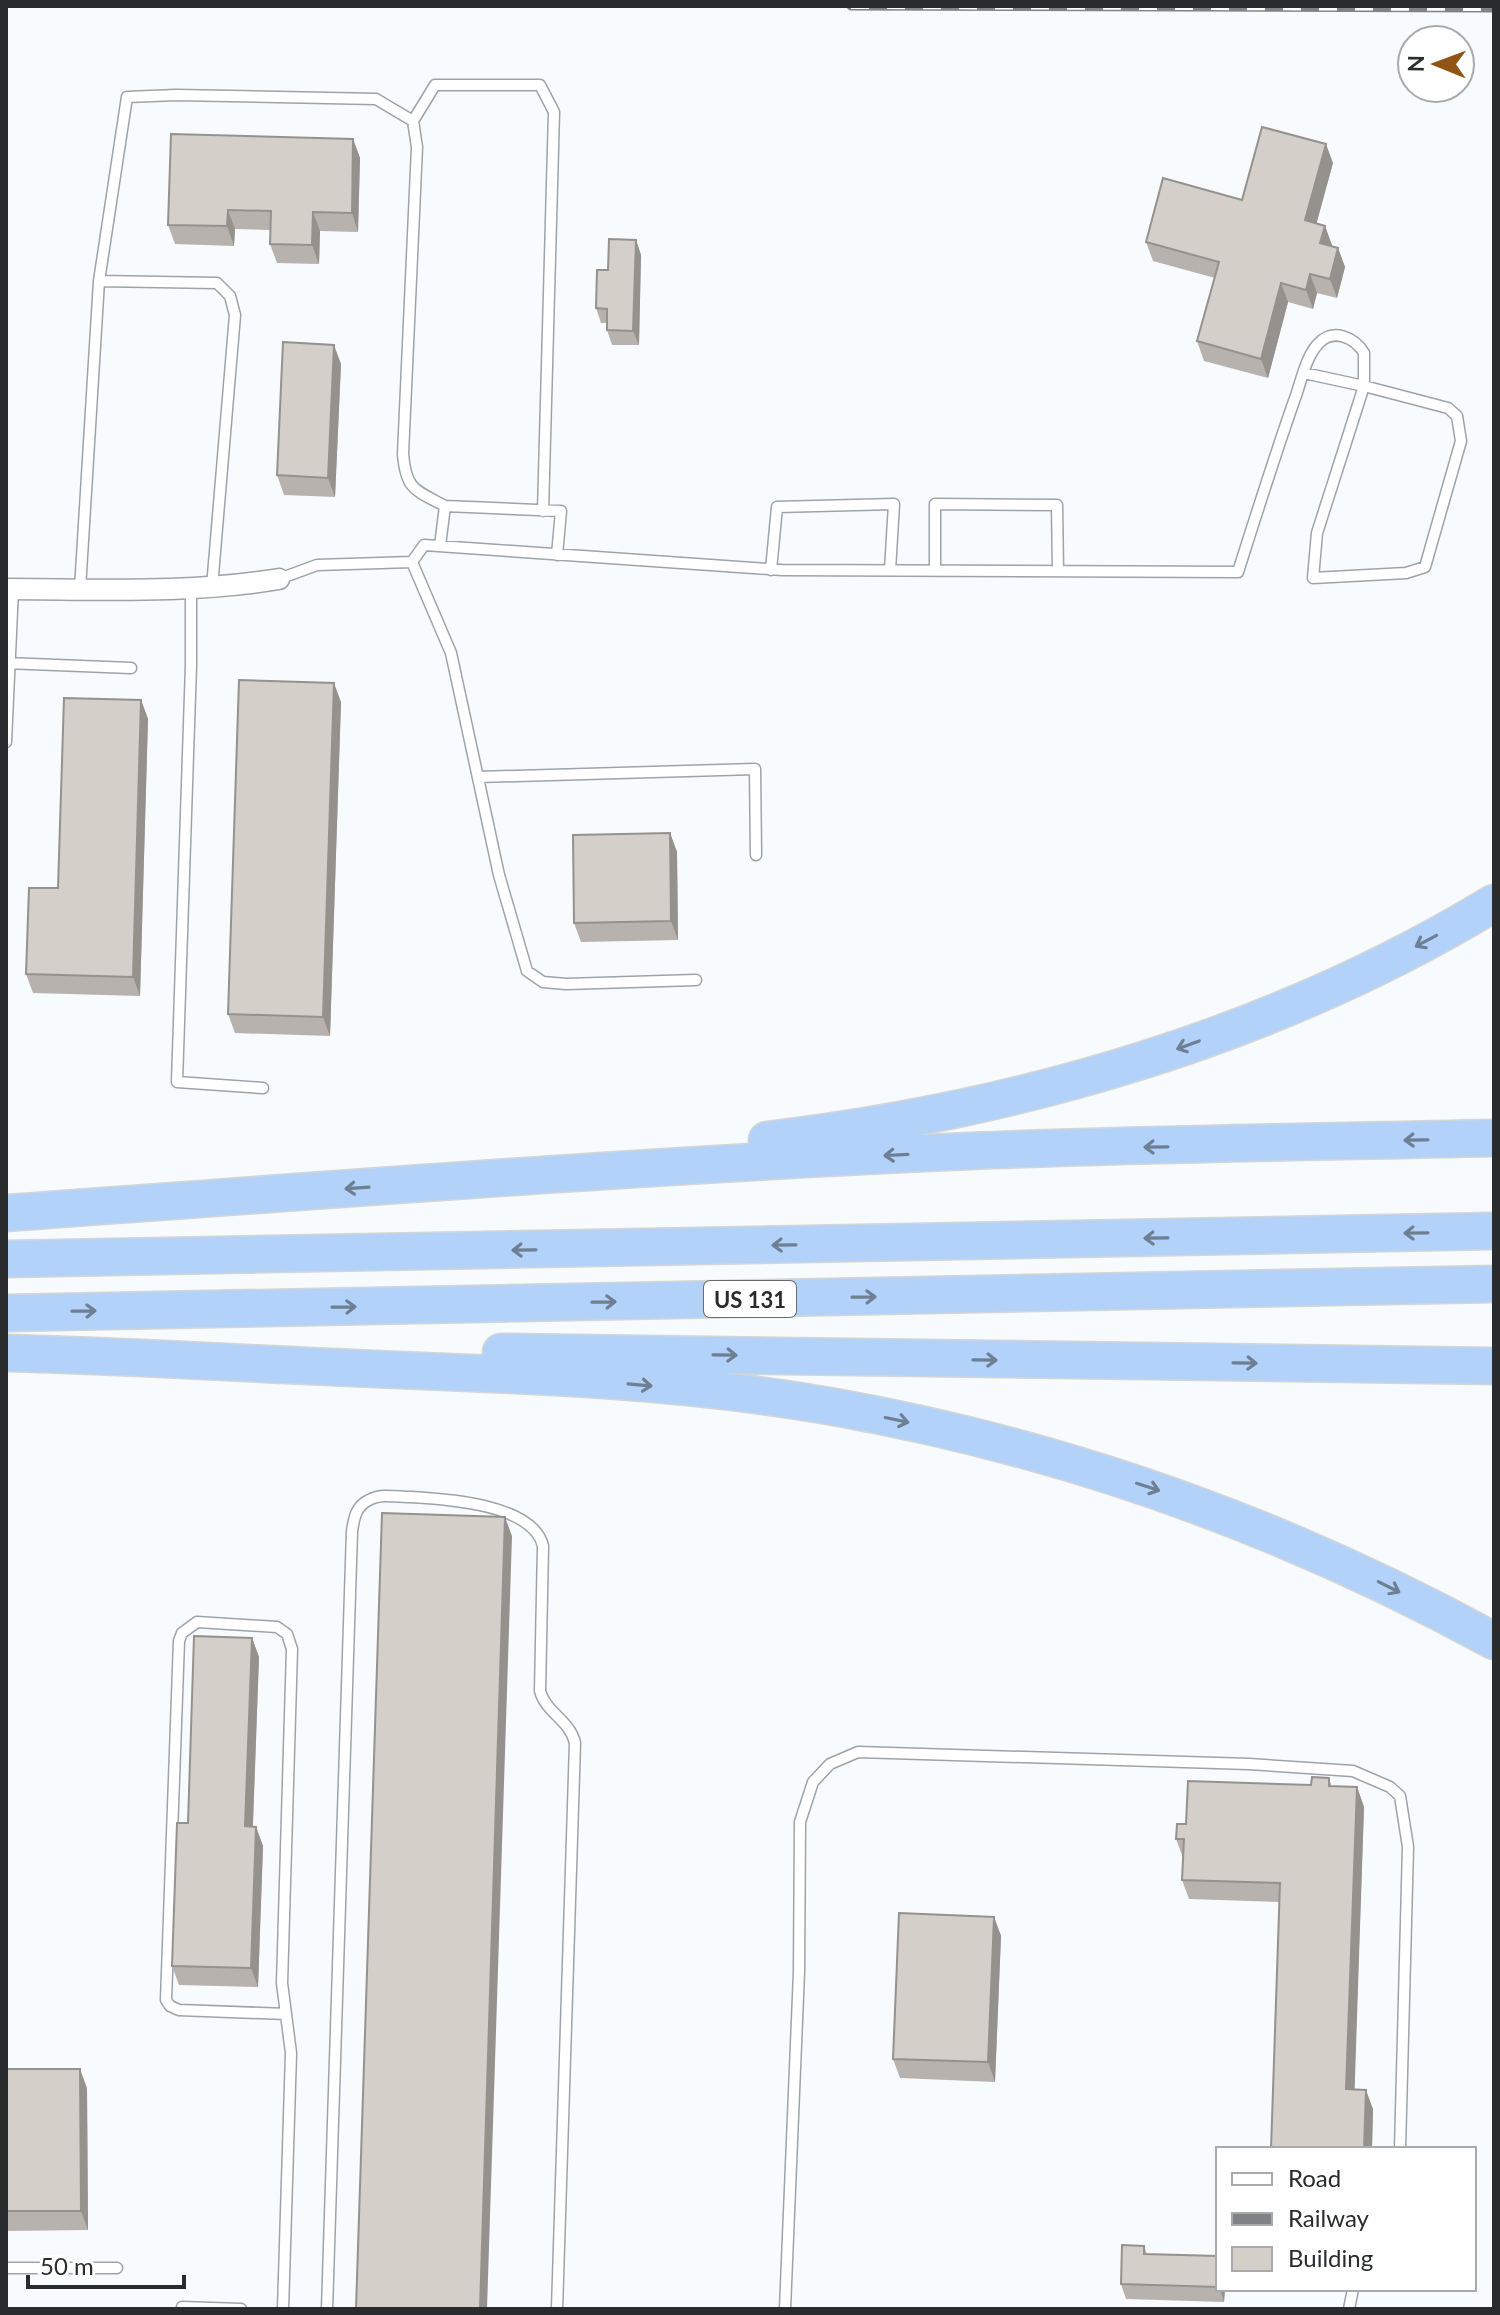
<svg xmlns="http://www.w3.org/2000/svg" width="1500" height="2315" viewBox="0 0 1500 2315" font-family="Lato,sans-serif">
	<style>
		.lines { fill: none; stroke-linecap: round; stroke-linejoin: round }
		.service-casing { stroke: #9ea3a9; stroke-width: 13 }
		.minor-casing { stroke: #9ea3a9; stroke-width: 23 }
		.motorway-casing { stroke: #d4d5d5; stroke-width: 39 }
		.service { stroke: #fff; stroke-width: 10 }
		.minor { stroke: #fff; stroke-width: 20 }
		.motorway { stroke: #b2d2f9; stroke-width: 36 }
		.rail-casing { stroke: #808285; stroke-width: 9 }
		.rail { stroke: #fff; stroke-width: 6; stroke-dasharray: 18; stroke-linecap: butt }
		.wall { fill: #b7b2ae }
		.shaded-wall { fill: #95918d }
		.building { fill: #d5cfca; stroke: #95918d; stroke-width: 2 }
		.oneway { stroke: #6e7e93 }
		.labels { text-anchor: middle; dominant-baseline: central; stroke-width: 6; stroke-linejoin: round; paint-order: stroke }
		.shield { fill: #fff; stroke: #696b6c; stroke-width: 2 }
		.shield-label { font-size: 22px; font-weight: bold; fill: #292b2d }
	</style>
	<rect width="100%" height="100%" fill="#f8fbfe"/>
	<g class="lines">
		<defs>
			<path id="service" d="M413,121l22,-36h105l14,27 -11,399
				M440,546l5,-40 116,5 -4,44
				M412,562l12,-17 358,25 456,2c18,-57 36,-114 56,-171 7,-18 11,-43 24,-57 15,-17 37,-6 46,9v33l84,22 9,8 4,25 -36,126 -19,6 -93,5 4,-45 47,-147 -60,-13
				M771,570l6,-63 117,-3 -4,66
				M935,571v-67l122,1 1,66
				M279,579l38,-14 95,-3 39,91 48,222 28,96 16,11 23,2 130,-4
				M212,587l23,-272 -5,-19 -13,-13 -118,-2 28,-184 49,-2 200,4 37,22 4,26 -14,307c3,36 12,36 42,52
				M191,588v77l-14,417 86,6
				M80,589l19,-308
				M6,663l125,5
				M6,742l7,-153
				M478,777l277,-8 1,86
				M6,2268h111
				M182,2307l59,2
				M283,2309l8,-256 -9,-70 10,-334 -5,-15 -10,-7 -80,-5 -15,11 -3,8 -13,359 4,6 9,4 107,4
				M327,2309l25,-778c2,-13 4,-25 17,-31 12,-7 29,-3 42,-3 35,2 122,7 132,49l-3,145c6,22 30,29 35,52l-18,566
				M785,2309l14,-337 1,-150 13,-40 17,-18 28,-12 391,12 104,7 37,16 10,9 8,51 -8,302
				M1349,2309l4,-20"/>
			<path id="minor" d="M6,589c91,0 183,5 273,-10"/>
			<path id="motorway" d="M767,1140c253,-30 508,-104 727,-237
				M6,1213c321,-23 642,-48 964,-62 174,-7 349,-9 524,-13
				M6,1259l1488,-28
				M6,1313l1488,-29
				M501,1352l993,14
				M6,1353c123,3 246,11 370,16 150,6 304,11 453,37 233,41 457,121 665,235"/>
		</defs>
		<use href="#service" class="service-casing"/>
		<use href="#minor" class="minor-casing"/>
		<use href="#motorway" class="motorway-casing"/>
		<use href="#service" class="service"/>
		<use href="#minor" class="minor"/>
		<use href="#motorway" class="motorway"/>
		<defs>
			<path id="rail" d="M851,6l643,2"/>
		</defs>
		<use href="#rail" class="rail-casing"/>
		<use href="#rail" class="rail"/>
	</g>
	<path class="wall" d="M353,139l7,19 -2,74 -38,-1 -1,33 -42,-1 -7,-19v-14l-35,-1 -1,17 -59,-2 -7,-19z
		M1333,163l-17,61 9,2 7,20 6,2 7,19 -8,31 -20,-5 -4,16 -25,-7 -20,76 -64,-17 -7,-20 18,-63 -62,-17 -7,-19 96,-42z
		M636,240l5,15 -2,90h-27l-5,-15v-7h-6l-5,-15 12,-38z
		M341,364l-6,133 -51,-2 -7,-20z
		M141,700l7,19 -8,277 -107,-3 -7,-19 32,-86z
		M341,702l-11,334 -95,-3 -7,-19z
		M670,833l7,19 1,88 -97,2 -7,-19z
		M252,1638l7,19 -6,170h3l7,19 -5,141 -79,-2 -7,-19 16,-143z
		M1329,1778l3,9h25l7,20 -10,282 19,20 -1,40 -93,-247 -90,-3 -7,-19 1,-22 -7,-19 10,-15 125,-39z
		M994,1917l7,19 -6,146 -95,-4 -7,-19z
		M6,2069l81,19 1,142 -82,1z
		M1144,2246l3,8 71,2v33h7l-1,13 -98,-3 -5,-15z"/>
	<path class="shaded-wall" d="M353,139l7,19 -2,74 -6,-19z
		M1326,144l7,19 -21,77 -7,-20z
		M228,210l7,19 -1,17 -7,-20z
		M313,212l7,19 -1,33 -7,-19z
		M1325,226l7,19 -5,17 -7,-19z
		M636,240l5,15 -2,90 -6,-14z
		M1338,248l7,19 -8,31 -7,-19z
		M1310,274l7,19 -4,16 -7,-19z
		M1281,283l7,19 -20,76 -7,-19z
		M334,345l7,19 -6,133 -7,-19z
		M334,683l7,19 -11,334 -7,-19z
		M141,700l7,19 -8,277 -7,-19z
		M670,833l7,19 1,88 -7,-19z
		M505,1517l7,19 -25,773h-7z
		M252,1638l7,19 -7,189 -7,-20z
		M1357,1787l7,20 -10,301 -8,-19z
		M256,1827l7,19 -5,141 -7,-19z
		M994,1917l7,19 -6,146 -7,-20z
		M80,2069l7,19 1,142 -7,-19z
		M1366,2090l7,19 -1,40h-8z
		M1220,2289h5l-1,13z"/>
	<path class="building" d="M1262,127l64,17 -21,76 20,6 -5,17 18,5 -8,31 -20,-5 -4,16 -25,-7 -20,76 -64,-18 22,-79 -73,-20 17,-64 79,22z
		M171,134l182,5 -1,74 -39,-1 -1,33 -42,-1 1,-33 -43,-1 -1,16 -59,-1z
		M609,239l27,1 -3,91 -26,-1v-21l-11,-1 1,-38h11z
		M283,342l51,3 -6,133 -51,-3z
		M239,680l95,3 -11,334 -95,-3z
		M64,698l77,2 -8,277 -107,-3 3,-86h29z
		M670,833l1,88 -97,2 -1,-88z
		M382,1513l123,4 -25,792h-124z
		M194,1636l58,2 -7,188 11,1 -5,141 -79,-2 5,-143h11z
		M1312,1777l17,1v8l28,1 -11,302 20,1 -2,59h-93l9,-266 -98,-3 2,-41h-8l1,-15h9l2,-43 123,4z
		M899,1913l95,4 -6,145 -95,-3z
		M6,2069h74l1,142h-75z
		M1122,2245l22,1v8l74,2v31l-97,-3z"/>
	<defs><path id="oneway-shaft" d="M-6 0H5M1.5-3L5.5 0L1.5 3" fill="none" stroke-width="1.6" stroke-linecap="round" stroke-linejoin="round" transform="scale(2)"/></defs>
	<g class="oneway">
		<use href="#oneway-shaft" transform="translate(1426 941) rotate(152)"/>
		<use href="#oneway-shaft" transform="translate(1188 1045) rotate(160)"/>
		<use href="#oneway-shaft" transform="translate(1416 1140) rotate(179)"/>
		<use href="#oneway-shaft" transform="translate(1156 1147) rotate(179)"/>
		<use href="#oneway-shaft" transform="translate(896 1155) rotate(177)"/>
		<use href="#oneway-shaft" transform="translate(357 1188) rotate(176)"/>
		<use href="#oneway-shaft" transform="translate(1416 1233) rotate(179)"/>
		<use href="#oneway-shaft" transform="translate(1156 1238) rotate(179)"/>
		<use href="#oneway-shaft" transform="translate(784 1245) rotate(179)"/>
		<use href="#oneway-shaft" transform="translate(524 1250) rotate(179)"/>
		<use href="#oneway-shaft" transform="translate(864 1297) rotate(-1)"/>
		<use href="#oneway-shaft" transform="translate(604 1302) rotate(-1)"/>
		<use href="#oneway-shaft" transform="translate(344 1307) rotate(-1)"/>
		<use href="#oneway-shaft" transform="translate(84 1311) rotate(-1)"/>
		<use href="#oneway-shaft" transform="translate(725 1355) rotate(1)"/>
		<use href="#oneway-shaft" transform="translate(985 1360) rotate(1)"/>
		<use href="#oneway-shaft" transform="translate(1245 1363) rotate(1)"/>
		<use href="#oneway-shaft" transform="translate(640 1385) rotate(5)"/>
		<use href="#oneway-shaft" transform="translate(897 1420) rotate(12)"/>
		<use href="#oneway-shaft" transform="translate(1148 1487) rotate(18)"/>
		<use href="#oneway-shaft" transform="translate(1389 1587) rotate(27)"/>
	</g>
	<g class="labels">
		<rect class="shield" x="704" y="1281" width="92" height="36" rx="6"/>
		<g class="shield-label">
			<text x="750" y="1299">US 131</text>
		</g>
	</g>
	<rect width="1500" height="2315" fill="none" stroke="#292b2d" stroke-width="16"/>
	<rect x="1216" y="2147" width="260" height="144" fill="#ffffff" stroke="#a9aaab" stroke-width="2"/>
	<rect x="1232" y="2173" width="40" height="12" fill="#ffffff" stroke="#a9aaab" stroke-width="2"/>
	<text x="1288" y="2187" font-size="24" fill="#292b2d">Road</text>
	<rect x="1232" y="2213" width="40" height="12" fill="#808285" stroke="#a9aaab" stroke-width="2"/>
	<text x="1288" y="2227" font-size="24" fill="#292b2d">Railway</text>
	<rect x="1232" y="2247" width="40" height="24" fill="#d5cfca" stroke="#a9aaab" stroke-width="2"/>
	<text x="1288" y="2267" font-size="24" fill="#292b2d">Building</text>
	<g transform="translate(1436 64) rotate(271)"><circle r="38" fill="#ffffff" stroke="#a9aaab" stroke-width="2"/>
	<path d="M0-6L14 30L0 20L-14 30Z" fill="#905415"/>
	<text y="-12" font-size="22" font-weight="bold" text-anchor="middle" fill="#292b2d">N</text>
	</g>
	<path d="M28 2275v12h156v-12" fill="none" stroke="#292b2d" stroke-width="4"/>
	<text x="40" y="2275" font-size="24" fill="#292b2d" stroke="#ffffff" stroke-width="6" paint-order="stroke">50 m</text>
</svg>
